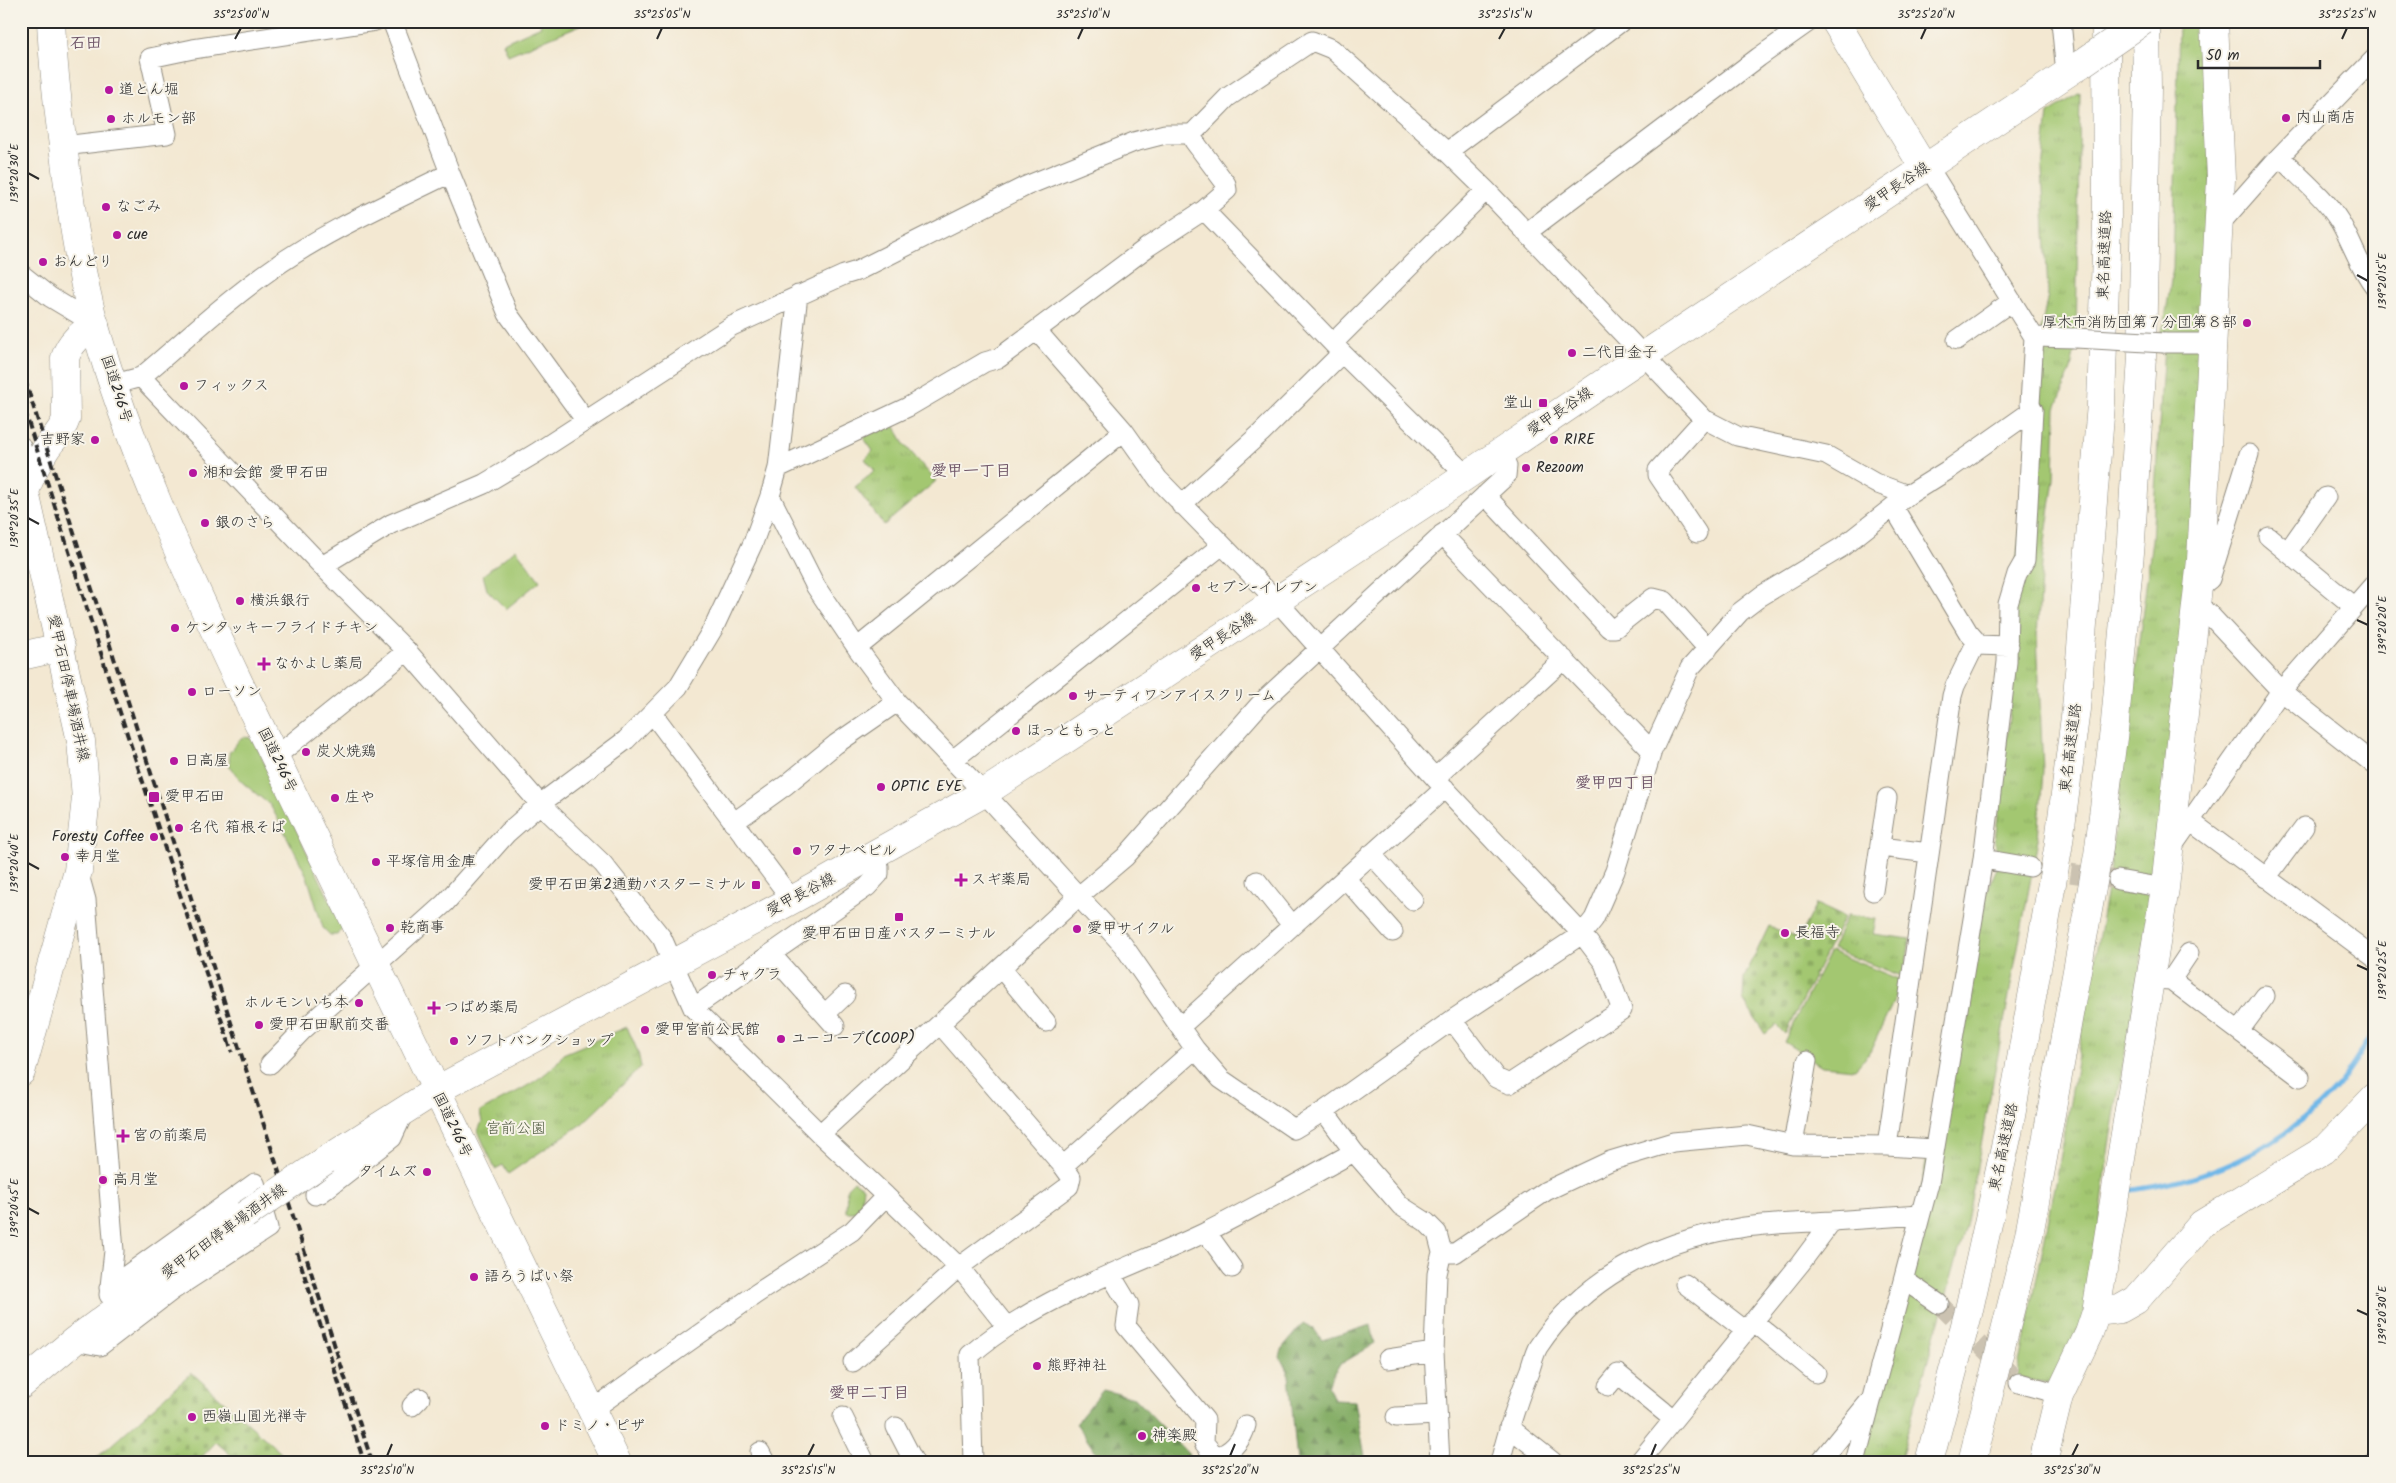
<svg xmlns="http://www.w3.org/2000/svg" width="2396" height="1483" viewBox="0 0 2396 1483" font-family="Kalam,'Klee One',sans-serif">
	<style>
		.green { fill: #a3c771; stroke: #67794e }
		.forest { fill: url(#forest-firs); stroke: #566c47 }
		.cemetery { fill: url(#cemetery-stones); stroke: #67794e }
		.park { fill: url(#park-tufts); stroke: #67794e }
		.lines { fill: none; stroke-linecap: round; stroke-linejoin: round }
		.stream { stroke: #71b8e8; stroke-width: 5 }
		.street-tunnel { stroke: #cbc2b1; stroke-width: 19; stroke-dasharray: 19 9; stroke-linecap: butt }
		.street-casing { stroke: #8f8a7e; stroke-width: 21 }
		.secondary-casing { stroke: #8f8a7e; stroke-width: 29 }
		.highway-casing { stroke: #8f8a7e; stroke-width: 29 }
		.street { stroke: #fff; stroke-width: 19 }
		.secondary { stroke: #fff; stroke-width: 28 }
		.highway { stroke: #fff; stroke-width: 28 }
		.rail { stroke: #2b2b2b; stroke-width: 4; stroke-dasharray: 8 4; stroke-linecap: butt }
		.street-bridge-casing { stroke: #8f8a7e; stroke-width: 21; stroke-linecap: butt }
		.secondary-bridge-casing { stroke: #8f8a7e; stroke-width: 29; stroke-linecap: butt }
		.street-bridge { stroke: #fff; stroke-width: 19 }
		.secondary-bridge { stroke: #fff; stroke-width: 28 }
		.ticks { fill: none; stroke: #2b2b2b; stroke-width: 2 }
		.poi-dot { fill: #b5179e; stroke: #f7f3e8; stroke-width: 2 }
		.labels { text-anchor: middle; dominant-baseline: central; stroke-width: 4; stroke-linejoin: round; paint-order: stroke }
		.poi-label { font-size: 15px; fill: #2b2b2b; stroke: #f7f3e8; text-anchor: start }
		.street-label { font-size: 15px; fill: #2b2b2b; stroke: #f7f3e8 }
		.park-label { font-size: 15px; fill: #4f5a40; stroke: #f7f3e8 }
		.neighbourhood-label { font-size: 16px; font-weight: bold; fill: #6f5668; stroke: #f7f3e8 }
		.neatline { fill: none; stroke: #2b2b2b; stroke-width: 2 }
		.ticks-label { font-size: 12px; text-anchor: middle; fill: #2b2b2b }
	</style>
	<defs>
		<pattern id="forest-firs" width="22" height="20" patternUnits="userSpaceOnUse" patternTransform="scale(1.25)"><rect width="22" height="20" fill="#82ac63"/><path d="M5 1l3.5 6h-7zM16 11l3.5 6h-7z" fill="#6b8c52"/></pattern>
		<pattern id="cemetery-stones" width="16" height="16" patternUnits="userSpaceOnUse" patternTransform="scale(1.25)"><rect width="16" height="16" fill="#a3c771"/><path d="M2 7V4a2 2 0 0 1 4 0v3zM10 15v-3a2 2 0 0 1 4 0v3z" fill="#8cab62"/></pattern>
		<pattern id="park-tufts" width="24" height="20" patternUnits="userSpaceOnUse" patternTransform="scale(1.25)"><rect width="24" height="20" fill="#a3c771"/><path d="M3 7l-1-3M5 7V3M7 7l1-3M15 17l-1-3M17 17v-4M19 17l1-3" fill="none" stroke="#8cab62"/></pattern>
	</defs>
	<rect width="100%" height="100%" fill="#f7f3e8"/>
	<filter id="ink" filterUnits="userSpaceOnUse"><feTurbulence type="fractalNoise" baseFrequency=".02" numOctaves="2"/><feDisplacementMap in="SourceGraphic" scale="10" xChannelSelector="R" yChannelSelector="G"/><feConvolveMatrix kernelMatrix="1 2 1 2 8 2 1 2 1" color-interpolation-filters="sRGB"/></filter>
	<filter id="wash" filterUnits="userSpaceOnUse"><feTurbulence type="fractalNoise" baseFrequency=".0096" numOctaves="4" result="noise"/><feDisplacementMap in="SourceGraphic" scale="20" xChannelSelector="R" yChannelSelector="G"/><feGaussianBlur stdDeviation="1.12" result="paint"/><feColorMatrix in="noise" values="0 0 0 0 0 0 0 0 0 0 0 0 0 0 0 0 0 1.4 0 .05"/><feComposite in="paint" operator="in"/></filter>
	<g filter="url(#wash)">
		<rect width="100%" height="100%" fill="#f3e8d2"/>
		<path class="green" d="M539,21h51l-82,34 -5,-12 38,-17z
			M516,549l24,32 -34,28 -19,-19 -4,-15z
			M245,737l5,1 5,5 88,185 -6,7h-7l-7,-7 -16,-52 -27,-53 -10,-18 -27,-22 -13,-16 -1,-14 11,-14z
			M1830,951l73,30 -34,73 -14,15 -33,-3 -38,-24z
			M854,1181l9,6 -3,25h-14l1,-24z"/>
		<path class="forest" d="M1303,1323l11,6 8,11 49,-15 4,19 -36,21 -11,20 6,15 21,1 11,61h-69l-8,-87 -9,-18 3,-10z
			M1103,1390l32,8 59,62 -2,2h-90l-26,-39z"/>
		<path class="cemetery" d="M1816,904l28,13 -59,117 -9,-9 -11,9 -22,-34 1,-22 25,-52 29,13z
			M192,1373l99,89h-52l-23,-20 -19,20h-105z"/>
		<path class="park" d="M2204,21l7,170 -7,159 -16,252 -27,266 -15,13 7,12 -44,252 -19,159 -35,80 -38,-6 40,-201 50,-288 45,-349 12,-195 19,-10 -23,-3 4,-7 9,-57 6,-245z
			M2080,93l-4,250 -5,26 -15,40 -2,70 -12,85 -5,71 6,135 -5,70 -72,386 -67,236h-37l119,-557 19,-44 -5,-19 21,-188 -5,-49 26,-210 2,-54 9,-47 -6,-125 6,-56z
			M893,423l11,21 32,37 -52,44 -29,-38 20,-16 -10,-12 8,-8 -10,-14z
			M1847,915l29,4 -3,15 37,5 -6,38 -72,-28z
			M627,1027l11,25 3,15 -58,56 -75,51 -5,-9 -8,4 -17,-38 4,-9 -2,-10c25,-16 69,-32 83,-58z"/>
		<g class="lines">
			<path class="stream" d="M2123,1191c78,-8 156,-41 209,-99 17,-18 30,-41 43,-62"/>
		</g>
	</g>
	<g filter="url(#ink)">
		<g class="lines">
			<path class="street-tunnel" d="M2043,869l75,11
				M1939,1304l80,79"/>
			<defs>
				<path id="street" d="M392,21l58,152 58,141 78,107
					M2061,21l5,53
					M63,146l104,-12 -17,-76 43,-9 182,-28
					M1447,152l175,-131
					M2278,158l97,-100
					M1204,210l138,143 125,123
					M2218,226l60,-68 7,4c19,19 41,37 55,60 13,22 19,45 35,65
					M1526,233l233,-176 51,-36
					M21,274l29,23 45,27
					M1037,331l87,100 34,48 119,122 158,177 147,156 22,29 18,47 -113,74 -13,-6 -44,-58
					M2034,337l42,1
					M1957,340l55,-39
					M1333,343l153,-153
					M2164,343h50
					M141,377c43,-36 85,-76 131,-108 55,-39 118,-66 178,-96
					M115,384l26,-7 181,189 85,85 133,153 63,60 59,74 31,70 127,126
					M21,446l9,29
					M778,468l130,-61 77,-45 14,-4 150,-112 55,-36 23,-20 -1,-6 -32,-43 -2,-7
					M1485,495l124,133h6l38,-30 12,3 43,48
					M770,496l46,91 41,61 40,54 87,91 139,152 72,104 26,30 73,50 30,-18 128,-91 130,-86 12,-15 21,-48 37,-120 38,-83 50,-56 21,-16 81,-49 66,-52 40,-25 85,-60
					M1181,505l80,-72 81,-80
					M1697,533l-39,-58v-5l46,-51
					M1442,534l210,217
					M2269,537l84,69
					M2288,551l38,-54
					M322,566l69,-42 93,-40 52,-31 196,-127 112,-51 13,-4 169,-85 108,-44 31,-8h27l36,-37 84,-56 20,8 115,103 39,38 218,229 33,17 89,19 49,28 33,12
					M2201,586l9,-7 39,-125
					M2197,605l13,10 71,76 94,74
					M1975,645l34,1
					M857,648l267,-217
					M653,714l139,186
					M275,757l132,-106
					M953,760l269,-215
					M1435,778l129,-119
					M2190,821l185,137
					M733,823l53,-38 50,-41 61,-42
					M1881,847l48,6
					M2172,847l109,-156 94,-108
					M1371,854l42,46
					M1983,859l47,8
					M78,871l8,29 28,351 -5,44
					M1345,878l48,54
					M2266,878l38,-51
					M2118,880l47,8
					M1257,881l35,44
					M1873,891l14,-93
					M771,954l64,72
					M1001,968l45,54
					M2150,979l21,1 129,97
					M2171,980l18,-27
					M693,1008l174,-121 12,-13v-8l-5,-11
					M825,1014l20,-19
					M1181,1026l264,-238
					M2239,1031l26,-35
					M270,1064l33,-34 142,-127 62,-70 33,-29 86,-64 52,-53 36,-60 39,-84 17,-47 8,-28 20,-173
					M1324,1111l30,41 47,54 25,16 11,11 5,19 -5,22 -3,78 6,110
					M1793,1145l14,-84
					M1887,1146l65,-450 3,-10 20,-41v-5l-7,-8 -74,-124
					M1063,1166l132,-117
					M315,1195l6,-2 71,-55 12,-26
					M886,1196l73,71 110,-81 2,-9 -8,-11 -123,-142
					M1206,1232l26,36
					M1442,1252l13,1 91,-62 64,-30 63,-19 74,-7 46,10 94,1 46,3
					M1111,1275l18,30 -3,21 79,94 -1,23 11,13c15,-1 28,-17 31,-31
					M1904,1280l35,24
					M1685,1284l61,47
					M1753,1321l63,52
					M74,1341l26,5 73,-56 95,-62 -13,-45 -146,105
					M1388,1359l46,-7
					M853,1362l106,-95 47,59
					M2019,1383l26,7 14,6
					M1608,1386l10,-12 55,45
					M412,1406l8,-8
					M592,1410l164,-116 96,-63 34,-35 -66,-62 259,-238 46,-39 137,-155 244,-226 1,-10 -5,-14
					M843,1417l22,45
					M1396,1417l41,-2
					M896,1427l18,35
					M1509,1427l44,35
					M760,1452l5,10
					M973,1462l-3,-107c65,-57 156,-85 234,-122 51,-25 100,-54 150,-81
					M1500,1462c8,-31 17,-61 29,-90 3,-8 5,-18 9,-25 45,-68 118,-105 195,-118 32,-6 66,-6 99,-8
					M1639,1462l161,-198 32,-43 88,-6
					M1820,1462l48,-59
					M1855,1462l74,-279 54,-324 24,-197 1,-58 9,-30 8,-14 8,-150 -3,-6 4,-67 -102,-164 -8,-5
					M2374,1462l1,-1"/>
				<path id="secondary" d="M1835,21l89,147
					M21,656l40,-9
					M21,1072l57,-201 8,-73 -5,-57 -56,-249c5,-16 12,-29 21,-43 7,-11 16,-17 20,-30l-1,-61c5,-16 16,-24 30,-34
					M326,1160l109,-69 357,-191 192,-107 467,-307 192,-130 438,-292
					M2096,1312l24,-3 16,-9 66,-76 122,-74 51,-53
					M21,1385l53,-44 171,-126
					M2043,1462l16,-66 30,-63 7,-21 69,-424 36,-328 20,-381 -7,-158"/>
				<path id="highway" d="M51,21c2,44 7,88 13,132 7,57 15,114 30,170 35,125 90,243 145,360l378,779
					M1929,1462l39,-148 40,-181 50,-284 18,-140 25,-305 6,-181 -1,-202
					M1972,1462l57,-227 69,-380 17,-133 16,-181 11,-185 5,-267 -1,-68"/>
			</defs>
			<use href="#street" class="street-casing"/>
			<use href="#secondary" class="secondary-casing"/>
			<use href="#highway" class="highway-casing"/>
			<use href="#street" class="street"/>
			<use href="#secondary" class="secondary"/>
			<use href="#highway" class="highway"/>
			<path class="rail" d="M21,368l351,1094
				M21,399l90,286 121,367
				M297,1252l67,210"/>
			<defs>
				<path id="street-bridge" d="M2076,338l88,5"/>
				<path id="secondary-bridge" d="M2081,64l62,-43
					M245,1215l81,-55"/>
			</defs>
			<use href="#street-bridge" class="street-bridge-casing"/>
			<use href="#secondary-bridge" class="secondary-bridge-casing"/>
			<use href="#street-bridge" class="street-bridge"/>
			<use href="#secondary-bridge" class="secondary-bridge"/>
		</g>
	</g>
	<path class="ticks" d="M235,39l6,-11M657,39l5,-11M1078,39l5,-11M1499,39l6,-11M1921,39l5,-11M2342,39l5,-11M28,173l11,6M2357,275l11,6M28,518l11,6M2357,620l11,5M28,863l11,6M2357,965l11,5M28,1208l11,6M2357,1310l11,5M387,1456l5,-12M808,1456l6,-12M1230,1456l5,-12M1651,1456l5,-12M2072,1456l6,-12"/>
	<g class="poi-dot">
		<circle cx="109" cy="90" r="5"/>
		<circle cx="2286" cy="118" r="5"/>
		<circle cx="111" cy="119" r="5"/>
		<circle cx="106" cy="207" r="5"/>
		<circle cx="117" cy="235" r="5"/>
		<circle cx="43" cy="262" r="5"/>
		<circle cx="2247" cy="323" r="5"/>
		<circle cx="1572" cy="353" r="5"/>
		<circle cx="184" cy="386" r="5"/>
		<rect x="1538" y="398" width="10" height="10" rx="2.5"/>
		<circle cx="95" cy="440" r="5"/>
		<circle cx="1554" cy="440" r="5"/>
		<circle cx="1526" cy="468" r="5"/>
		<circle cx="193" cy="473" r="5"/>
		<circle cx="205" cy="523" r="5"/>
		<circle cx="1196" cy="588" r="5"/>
		<circle cx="240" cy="601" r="5"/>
		<circle cx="175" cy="628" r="5"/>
		<path d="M261.5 656.5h5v5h5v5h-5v5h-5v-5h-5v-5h5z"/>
		<circle cx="192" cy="692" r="5"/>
		<circle cx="1073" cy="696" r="5"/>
		<circle cx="1016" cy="731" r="5"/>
		<circle cx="306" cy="752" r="5"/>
		<circle cx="174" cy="761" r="5"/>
		<circle cx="881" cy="787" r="5"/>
		<rect x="148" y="791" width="12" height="12" rx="2.5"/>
		<circle cx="335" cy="798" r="5"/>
		<circle cx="179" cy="828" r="5"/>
		<circle cx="154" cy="837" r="5"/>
		<circle cx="797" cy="851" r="5"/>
		<circle cx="65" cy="857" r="5"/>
		<circle cx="376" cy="862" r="5"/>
		<path d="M958.5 872.5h5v5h5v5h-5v5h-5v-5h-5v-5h5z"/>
		<rect x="751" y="880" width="10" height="10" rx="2.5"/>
		<rect x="894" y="912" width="10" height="10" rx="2.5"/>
		<circle cx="390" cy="928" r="5"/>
		<circle cx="1077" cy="929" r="5"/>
		<circle cx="1785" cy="933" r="5"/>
		<circle cx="712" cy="975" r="5"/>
		<circle cx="359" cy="1003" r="5"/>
		<path d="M431.5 1000.5h5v5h5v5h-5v5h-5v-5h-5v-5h5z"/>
		<circle cx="259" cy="1025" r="5"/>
		<circle cx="645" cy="1030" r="5"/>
		<circle cx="781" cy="1039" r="5"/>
		<circle cx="454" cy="1041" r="5"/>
		<path d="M120.5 1128.5h5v5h5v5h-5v5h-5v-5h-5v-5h5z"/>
		<circle cx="427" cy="1172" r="5"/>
		<circle cx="103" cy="1180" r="5"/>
		<circle cx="474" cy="1277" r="5"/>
		<circle cx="1037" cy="1366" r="5"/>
		<circle cx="192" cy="1417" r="5"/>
		<circle cx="545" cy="1426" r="5"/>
		<circle cx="1142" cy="1436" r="5"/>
	</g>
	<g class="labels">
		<g class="poi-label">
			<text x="119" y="90">道とん堀</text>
			<text x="2296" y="118">内山商店</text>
			<text x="121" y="119">ホルモン部</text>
			<text x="116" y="207">なごみ</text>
			<text x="127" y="235">cue</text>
			<text x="53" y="262">おんどり</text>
			<text x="2237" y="323" text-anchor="end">厚木市消防団第７分団第８部</text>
			<text x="1582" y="353">二代目金子</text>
			<text x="194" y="386">フィックス</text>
			<text x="1533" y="403" text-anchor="end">堂山</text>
			<text x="85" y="440" text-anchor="end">吉野家</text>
			<text x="1564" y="440">RIRE</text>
			<text x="1536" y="468">Rezoom</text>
			<text x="203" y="473">湘和会館 愛甲石田</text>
			<text x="215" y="523">銀のさら</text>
			<text x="1206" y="588">セブン-イレブン</text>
			<text x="250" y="601">横浜銀行</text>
			<text x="185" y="628">ケンタッキーフライドチキン</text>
			<text x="274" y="664">なかよし薬局</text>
			<text x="202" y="692">ローソン</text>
			<text x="1083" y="696">サーティワンアイスクリーム</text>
			<text x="1026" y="731">ほっともっと</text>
			<text x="316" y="752">炭火焼鶏</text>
			<text x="184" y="761">日高屋</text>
			<text x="891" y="787">OPTIC EYE</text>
			<text x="165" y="797">愛甲石田</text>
			<text x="345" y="798">庄や</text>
			<text x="189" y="828">名代 箱根そば</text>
			<text x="144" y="837" text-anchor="end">Foresty Coffee</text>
			<text x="807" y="851">ワタナベビル</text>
			<text x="75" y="857">幸月堂</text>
			<text x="386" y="862">平塚信用金庫</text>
			<text x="971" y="880">スギ薬局</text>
			<text x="746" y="885" text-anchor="end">愛甲石田第2通勤バスターミナル</text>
			<text x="400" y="928">乾商事</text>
			<text x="1087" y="929">愛甲サイクル</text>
			<text x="1795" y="933">長福寺</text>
			<text x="899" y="934" text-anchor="middle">愛甲石田日産バスターミナル</text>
			<text x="722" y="975">チャクラ</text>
			<text x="349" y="1003" text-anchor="end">ホルモンいち本</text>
			<text x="444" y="1008">つばめ薬局</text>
			<text x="269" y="1025">愛甲石田駅前交番</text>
			<text x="655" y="1030">愛甲宮前公民館</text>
			<text x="791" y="1039">ユーコープ(COOP)</text>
			<text x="464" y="1041">ソフトバンクショップ</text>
			<text x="133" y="1136">宮の前薬局</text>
			<text x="417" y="1172" text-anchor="end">タイムズ</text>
			<text x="113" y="1180">高月堂</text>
			<text x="484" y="1277">語ろうばい祭</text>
			<text x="1047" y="1366">熊野神社</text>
			<text x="202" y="1417">西嶺山圓光禅寺</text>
			<text x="555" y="1426">ドミノ・ピザ</text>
			<text x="1152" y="1436">神楽殿</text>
		</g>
		<g class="street-label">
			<text transform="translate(1897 187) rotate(-34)">愛甲長谷線</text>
			<text transform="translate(2105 255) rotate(-88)">東名高速道路</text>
			<text transform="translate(116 389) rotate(72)">国道246号</text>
			<text transform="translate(1560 412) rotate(-34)">愛甲長谷線</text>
			<text transform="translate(1223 637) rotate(-33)">愛甲長谷線</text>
			<text transform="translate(68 688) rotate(78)">愛甲石田停車場酒井線</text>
			<text transform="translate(2071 748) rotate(-83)">東名高速道路</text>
			<text transform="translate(277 760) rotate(64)">国道246号</text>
			<text transform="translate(801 895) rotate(-28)">愛甲長谷線</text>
			<text transform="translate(452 1125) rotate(64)">国道246号</text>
			<text transform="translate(2004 1147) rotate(-78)">東名高速道路</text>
			<text transform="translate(224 1232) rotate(-36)">愛甲石田停車場酒井線</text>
		</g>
		<g class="park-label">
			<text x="516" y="1129">宮前公園</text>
		</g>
		<g class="neighbourhood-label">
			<text x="86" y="43">石田</text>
			<text x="971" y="471">愛甲一丁目</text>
			<text x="1615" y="783">愛甲四丁目</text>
			<text x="869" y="1393">愛甲二丁目</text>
		</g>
	</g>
	<rect width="2396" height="1483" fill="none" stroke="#f7f3e8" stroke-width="55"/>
	<path d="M2198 60v8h122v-8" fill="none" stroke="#2b2b2b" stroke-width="2.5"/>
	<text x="2206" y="60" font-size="15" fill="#2b2b2b" stroke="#f7f3e8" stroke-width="4" paint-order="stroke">50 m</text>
	<rect x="28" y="28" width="2340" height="1428" class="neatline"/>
	<g class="ticks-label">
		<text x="241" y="18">35°25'00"N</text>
		<text x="662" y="18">35°25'05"N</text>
		<text x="1083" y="18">35°25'10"N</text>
		<text x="1505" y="18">35°25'15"N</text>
		<text x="1926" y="18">35°25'20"N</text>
		<text x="2347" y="18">35°25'25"N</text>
		<text transform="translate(14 173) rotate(-90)" y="4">139°20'30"E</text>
		<text transform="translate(2382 281) rotate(-90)" y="4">139°20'15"E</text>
		<text transform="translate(14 518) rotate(-90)" y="4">139°20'35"E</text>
		<text transform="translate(2382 625) rotate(-90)" y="4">139°20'20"E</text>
		<text transform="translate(14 863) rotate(-90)" y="4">139°20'40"E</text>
		<text transform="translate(2382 970) rotate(-90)" y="4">139°20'25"E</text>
		<text transform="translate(14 1208) rotate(-90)" y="4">139°20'45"E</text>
		<text transform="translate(2382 1315) rotate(-90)" y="4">139°20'30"E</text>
		<text x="387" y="1474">35°25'10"N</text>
		<text x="808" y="1474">35°25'15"N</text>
		<text x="1230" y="1474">35°25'20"N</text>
		<text x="1651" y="1474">35°25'25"N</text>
		<text x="2072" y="1474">35°25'30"N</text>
	</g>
</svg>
